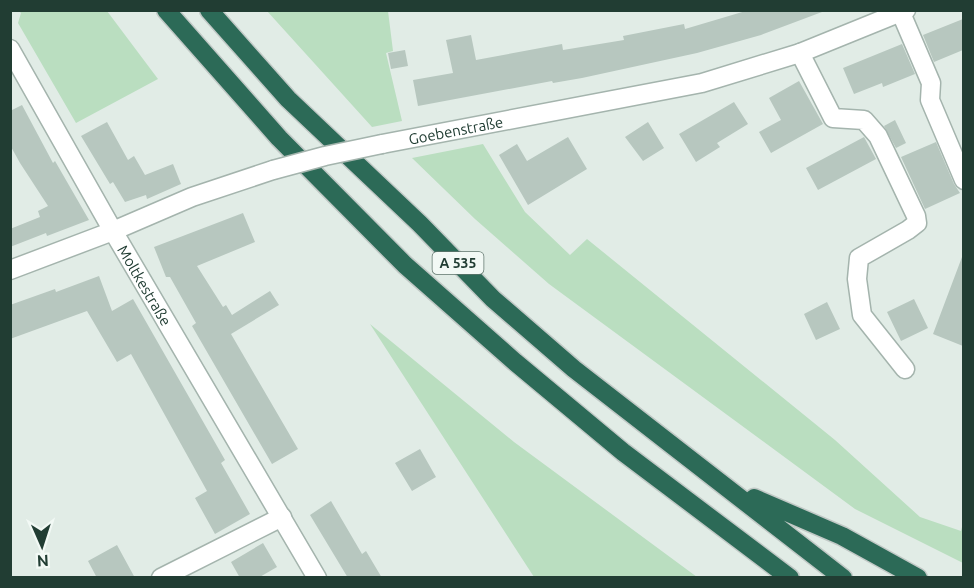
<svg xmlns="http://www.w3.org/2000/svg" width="974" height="588" viewBox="0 0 974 588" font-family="Ubuntu,sans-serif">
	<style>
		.green { fill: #badec0 }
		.building { fill: #b7c7bf }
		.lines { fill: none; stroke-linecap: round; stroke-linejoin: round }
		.minor-casing { stroke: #a4b4ad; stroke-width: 21 }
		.highway-casing { stroke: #c1c9c6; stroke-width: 21 }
		.minor { stroke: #fff; stroke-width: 18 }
		.highway { stroke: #2c6a57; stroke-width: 18 }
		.minor-bridge-casing { stroke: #a4b4ad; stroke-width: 21; stroke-linecap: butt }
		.minor-bridge { stroke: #fff; stroke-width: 18 }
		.labels { text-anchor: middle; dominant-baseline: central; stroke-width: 5; stroke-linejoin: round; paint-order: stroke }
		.shield { fill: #f2f9f5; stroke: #60756d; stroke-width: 1.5 }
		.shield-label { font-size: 14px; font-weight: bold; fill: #213d33 }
		.street-label { font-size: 15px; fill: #213d33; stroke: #f2f9f5 }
	</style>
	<rect width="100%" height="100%" fill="#e1ece6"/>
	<path class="green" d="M19,11h88l51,68 -82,44 -58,-100 3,-10z
		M267,11h121l5,40 -7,2 16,68 -30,6z
		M483,144l42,68 45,43 17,-16 248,201 85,77 41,14 2,-8v40l-108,-54 -306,-225 -74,-65 -63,-61z
		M370,324l144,118 183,135h-163z"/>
	<path class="building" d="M749,10h72l1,2 -61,23 -64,18 -115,25 -29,5 -1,-2 -134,25 -5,-26 40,-7 -7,-33 25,-5 5,25 86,-16 1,6 61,-10 -1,-4 61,-12 1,5z
		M963,19v31l-29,12 -11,-27z
		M902,44l13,30 -32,13 -1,-4 -28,11 -11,-26z
		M405,50l3,16 -17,3 -3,-16z
		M799,81l24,43 -52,29 -12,-21 22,-12 -12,-22z
		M734,102l14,22 -31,19 3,4 -24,15 -17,-28z
		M22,105l31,58 2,-2 34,59 -42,16 -1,-3 -36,14v-18l30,-12 -2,-6 10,-5 -28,-43 -10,-18v-34z
		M895,120l11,23 -10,5 -12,-22z
		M107,122l21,38 6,-4 11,19 28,-11 8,20 -34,15 -1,-4 -21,7 -12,-20 -3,2 -29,-48z
		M648,122l16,26 -21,13 -18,-24z
		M568,137l19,32 -59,36 -29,-50 18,-11 10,17z
		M864,137l12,22 -58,31 -12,-22z
		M936,142l18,42 6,9 -35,16 -24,-52z
		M243,213l12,29 -58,24 26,41 3,-2 6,10 38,-24 9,14 -48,29 67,115 -26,15 -80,-138 4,-3 -26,-46h-4l-12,-30z
		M962,257l1,1v88l-30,-12z
		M99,276l13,35 21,-12 92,161 -4,3 29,51 -35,20 -20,-36 12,-7 -76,-137 -14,8 -30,-51 -77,28v-34l45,-16 1,3z
		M914,299l14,29 -27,13 -14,-29z
		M827,302l13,27 -24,11 -12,-26z
		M420,449l16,28 -24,14 -17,-28z
		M331,501l31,53 4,-3 16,27h-34l-38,-63z
		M263,543l14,24 -19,11h-18l-9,-16z
		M117,545l18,33h-38l-9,-17z"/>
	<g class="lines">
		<defs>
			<g id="minor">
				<path d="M901,13l30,70 -1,17 34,80"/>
				<path id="s1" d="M10,49l103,182 204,347"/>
				<path d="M800,53l33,65 31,2 14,16 38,80 1,7 -9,7 -49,28 -2,21 5,36 43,54"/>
				<path id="s2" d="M382,144l320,-61 98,-30 106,-43"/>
				<path d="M10,270l103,-39 79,-34 81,-27"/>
				<path d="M161,578l121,-61"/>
			</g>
			<path id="highway" d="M166,10l113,128 126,127 110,97 108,90 167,126
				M209,10l79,89 132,125 73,75 81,70 269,209
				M754,498l88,38 76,42"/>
		</defs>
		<use href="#minor" class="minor-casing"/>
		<use href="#highway" class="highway-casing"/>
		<use href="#minor" class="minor"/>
		<use href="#highway" class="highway"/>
		<defs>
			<path id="minor-bridge" d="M273,170l52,-14 57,-12"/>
		</defs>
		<use href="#minor-bridge" class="minor-bridge-casing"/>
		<use href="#minor-bridge" class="minor-bridge"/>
	</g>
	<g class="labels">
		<rect class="shield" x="432.5" y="252" width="51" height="22" rx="4.5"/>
		<g class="shield-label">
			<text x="458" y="263">A 535</text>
		</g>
		<g class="street-label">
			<text stroke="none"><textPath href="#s2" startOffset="75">Goebenstraße</textPath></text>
			<text stroke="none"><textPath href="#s1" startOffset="272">Moltkestraße</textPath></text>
		</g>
	</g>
	<rect width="974" height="588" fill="none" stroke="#213d33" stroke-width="24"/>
	<g transform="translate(42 546) rotate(177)" stroke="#f2f9f5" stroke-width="4.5" paint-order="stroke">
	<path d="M0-4.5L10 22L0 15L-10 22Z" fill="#213d33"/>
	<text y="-9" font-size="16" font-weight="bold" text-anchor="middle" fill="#213d33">N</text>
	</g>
</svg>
